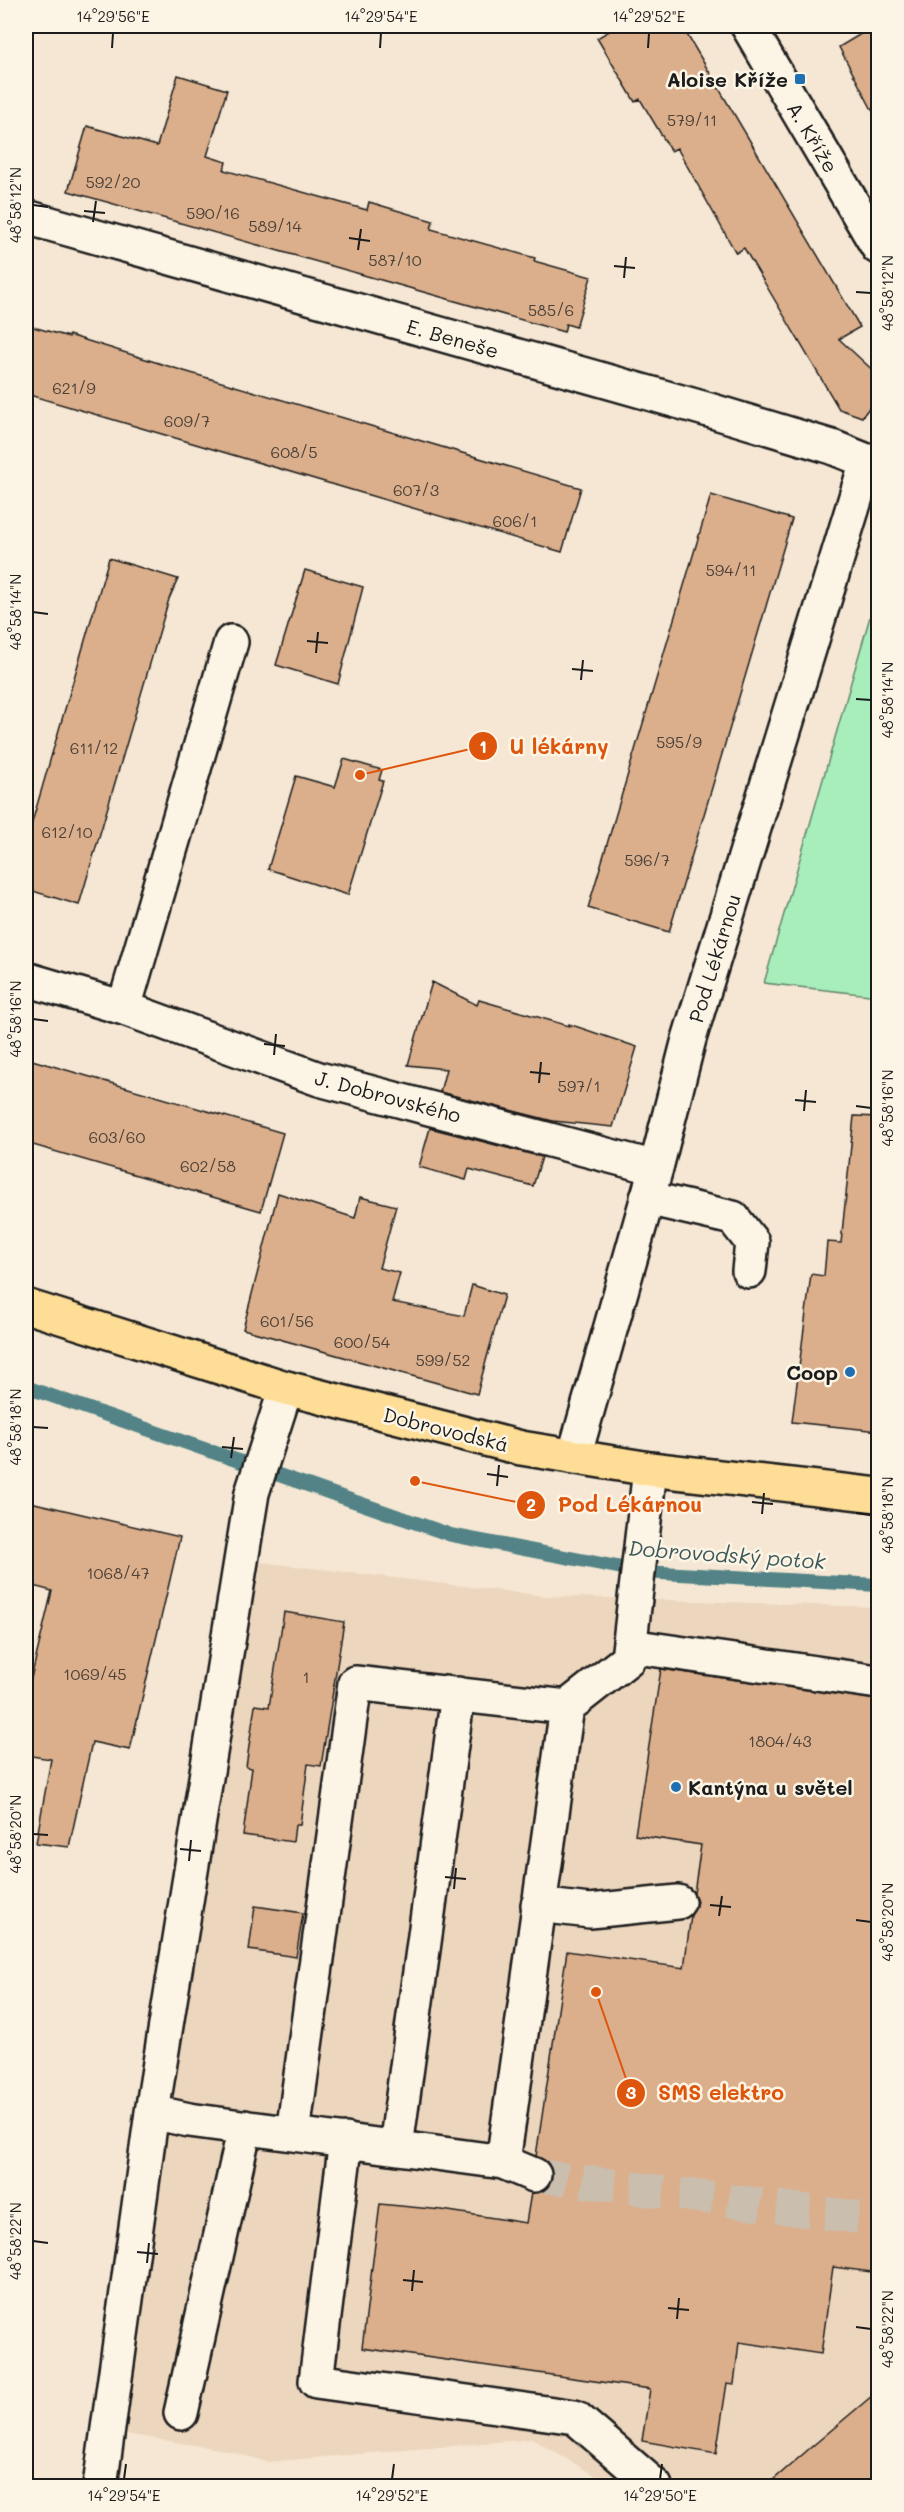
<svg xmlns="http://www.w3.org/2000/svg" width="904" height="2512" viewBox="0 0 904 2512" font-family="Mali,sans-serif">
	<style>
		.built { fill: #edd6be }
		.green { fill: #a7eebb; stroke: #62856c; stroke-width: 1.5 }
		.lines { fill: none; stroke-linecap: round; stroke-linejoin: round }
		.stream { stroke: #528386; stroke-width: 14 }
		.building { fill: #dbaf8c; stroke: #1c1c1c; stroke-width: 1.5 }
		.minor-tunnel { stroke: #cabeae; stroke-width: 33; stroke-dasharray: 33 16; stroke-linecap: butt }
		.minor-casing { stroke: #1c1c1c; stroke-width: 38 }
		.major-casing { stroke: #1c1c1c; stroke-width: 38 }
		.minor { stroke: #fcf5e5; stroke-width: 33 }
		.major { stroke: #fedd96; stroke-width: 33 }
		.ticks { fill: none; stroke: #1c1c1c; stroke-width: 2 }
		.poi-dot { fill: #1f6fb2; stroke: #fcf5e5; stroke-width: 2 }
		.labels { text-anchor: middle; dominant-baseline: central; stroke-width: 5; stroke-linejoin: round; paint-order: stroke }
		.number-label { font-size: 16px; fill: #4c4138 }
		.poi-label { font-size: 20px; font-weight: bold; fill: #1c1c1c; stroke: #fcf5e5; text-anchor: end }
		.street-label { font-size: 20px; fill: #1c1c1c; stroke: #fcf5e5 }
		.water-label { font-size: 21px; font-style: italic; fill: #3c585a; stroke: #fcf5e5 }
		.leader { fill: none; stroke: #de560d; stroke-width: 2 }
		.callout-dot { fill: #de560d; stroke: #fcf5e5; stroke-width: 2 }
		.mark-label { font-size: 18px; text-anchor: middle; font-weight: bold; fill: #fff }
		.callout-label { font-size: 21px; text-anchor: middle; font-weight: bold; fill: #de560d; stroke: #fcf5e5; stroke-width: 5; stroke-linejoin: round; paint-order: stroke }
		.neatline { fill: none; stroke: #1c1c1c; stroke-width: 2 }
		.ticks-label { font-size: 15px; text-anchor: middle; fill: #1c1c1c }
	</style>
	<rect width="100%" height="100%" fill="#f5e7d3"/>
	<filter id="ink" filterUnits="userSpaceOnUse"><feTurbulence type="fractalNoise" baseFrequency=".0167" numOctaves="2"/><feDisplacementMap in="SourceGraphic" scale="12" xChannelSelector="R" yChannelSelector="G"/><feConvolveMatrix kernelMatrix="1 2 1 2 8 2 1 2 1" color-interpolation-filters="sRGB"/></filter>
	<g filter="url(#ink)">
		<path class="built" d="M252,1561l294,35 332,11v879h-265l-81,-47 -265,23 -42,-12 -107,-17z"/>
		<path class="green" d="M878,589v407l-114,-13z"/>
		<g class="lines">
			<path class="stream" d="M26,1387l425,148 192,37 235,13"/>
		</g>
		<path class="building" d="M618,26h64l178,301 -21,12 40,37v19l-17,22 -23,-8 -95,-161 -8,5 -59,-105 -6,3 -31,-52 -5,3 -38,-64z
			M874,26h5v97l-40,-76z
			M178,75l49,15 -20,66 19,6 -2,8 143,40 2,-8 64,19 -2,8 104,29 -1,3 57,16 -15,50 -10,-3 -2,8 -496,-141 19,-65 70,20z
			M26,325l43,12v-2l115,36 397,117 -19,64 -536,-158z
			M711,495l81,24 -123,413 -81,-24z
			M109,558l69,21 -9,20 -90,306 -53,-16v-46z
			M305,570l58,17 -25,97 -62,-19z
			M344,759l38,11 -3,10 4,1 -35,114 -80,-26 28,-93 39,11z
			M432,982l45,23 2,-5 90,26v-2l68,23 -24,80 -60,-6 -113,-29 6,-23 -38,-4z
			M32,1060l251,73 -22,78 -235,-68v-62z
			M854,1116l25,1v314l-87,-9 19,-148 13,2 3,-34 14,1z
			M430,1128l112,29 -9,29 -64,-17 -3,11 -47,-13z
			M278,1193l77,25 5,-21 36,9 -17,62 21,5 -8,29 72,14 8,-31 32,10 -27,99 -234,-65z
			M26,1501l154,36 -50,213 -38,-8 -23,105 -33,-4 15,-84 -25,-4v-56l26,-108 -26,-7z
			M284,1612l60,10 -23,144 -13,-2 -8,61h-5l-2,17 -50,-7 9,-67 -6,-1 9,-62 14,2z
			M661,1669l218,31v573l-46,-6 -12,87 -82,-12 -5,42 -7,-1 -11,71 -74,-13 8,-52 -288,-41 18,-144 62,6 84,13 5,-30 14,-3 6,-7 2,-10 -4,-9 -13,-8 31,-205 117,17 7,-53 4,-6 2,-8 -3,-8 7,-48 -66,-10z
			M255,1906l48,7 -7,44 -47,-7z
			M879,2390v97h-114l51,-44z"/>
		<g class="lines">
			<path class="minor-tunnel" d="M534,2175l344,45"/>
			<defs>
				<path id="minor" d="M748,26l130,221
					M26,217l683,193 123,37 35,14h11
					M26,979l98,29 195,71 337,89
					M124,1008l107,-366
					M647,1198l86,20 19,24 -3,29
					M574,1457l82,-289 33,-129 178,-578
					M630,1646l248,36
					M538,1905l52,6 88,-9
					M152,2112l37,8 314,42 31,13
					M293,2133l62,-450 212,24
					M346,2140l-30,241 259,36 80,69
					M396,2147l62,-453
					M503,2162l64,-455 61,-48c7,-63 14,-126 22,-190
					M181,2413l64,-286
					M100,2486l52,-374 100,-619 34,-105"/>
				<path id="major" d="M26,1306l260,82 235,60 129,21 228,26"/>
			</defs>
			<use href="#minor" class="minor-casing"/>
			<use href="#major" class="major-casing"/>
			<use href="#minor" class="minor"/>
			<use href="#major" class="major"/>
		</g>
	</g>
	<path class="ticks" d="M112,48l1,-15M380,48l1,-15M648,48l1,-15M33,205l15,2M84,211l21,2M93,222l3,-21M349,238l21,3M358,250l3,-21M614,266l21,2M624,278l2,-21M856,292l15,1M33,612l15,2M307,641l21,2M316,653l2,-21M572,669l21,2M581,680l2,-20M856,699l15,1M33,1019l15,2M264,1044l21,2M274,1055l2,-21M530,1072l20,2M539,1083l2,-21M795,1100l21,2M856,1106l15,2M804,1111l2,-21M33,1427l15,1M222,1447l21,2M231,1458l3,-21M487,1474l21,3M497,1486l2,-21M752,1502l21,2M856,1513l15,2M762,1514l2,-21M33,1834l15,1M180,1849l21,2M189,1861l2,-21M445,1877l21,2M454,1889l2,-21M710,1905l21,2M719,1916l3,-20M856,1920l15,2M33,2241l15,2M137,2252l21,2M147,2263l2,-20M403,2280l20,2M412,2291l2,-21M668,2308l21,2M677,2319l2,-21M856,2327l15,2M124,2479l2,-15M392,2479l2,-15M660,2479l2,-15"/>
	<g class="poi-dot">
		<rect x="794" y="73" width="12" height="12" rx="3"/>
		<circle cx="850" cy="1372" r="6"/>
		<circle cx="676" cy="1787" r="6"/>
	</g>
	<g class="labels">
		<g class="number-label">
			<text x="692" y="119">579/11</text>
			<text x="113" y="181">592/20</text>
			<text x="213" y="212">590/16</text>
			<text x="275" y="225">589/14</text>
			<text x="395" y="259">587/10</text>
			<text x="551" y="309">585/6</text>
			<text x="74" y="387">621/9</text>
			<text x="187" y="420">609/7</text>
			<text x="294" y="451">608/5</text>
			<text x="416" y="489">607/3</text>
			<text x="515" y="520">606/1</text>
			<text x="731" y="569">594/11</text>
			<text x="679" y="741">595/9</text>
			<text x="94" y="747">611/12</text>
			<text x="67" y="831">612/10</text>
			<text x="647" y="859">596/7</text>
			<text x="579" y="1085">597/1</text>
			<text x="117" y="1136">603/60</text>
			<text x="208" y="1165">602/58</text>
			<text x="287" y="1320">601/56</text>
			<text x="362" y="1341">600/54</text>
			<text x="443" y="1359">599/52</text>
			<text x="118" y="1572">1068/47</text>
			<text x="95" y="1673">1069/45</text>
			<text x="306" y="1676">1</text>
			<text x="780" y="1740">1804/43</text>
		</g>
		<g class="poi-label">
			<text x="788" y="79">Aloise Kříže</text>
			<text x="838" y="1372">Coop</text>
			<text x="688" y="1787" text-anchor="start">Kantýna u světel</text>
		</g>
		<g class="street-label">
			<text transform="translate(813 137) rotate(59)">A. Kříže</text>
			<text transform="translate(453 338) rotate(16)">E. Beneše</text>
			<text transform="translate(714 958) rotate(-73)">Pod Lékárnou</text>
			<text transform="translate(388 1096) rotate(15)">J. Dobrovského</text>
			<text transform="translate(446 1429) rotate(14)">Dobrovodská</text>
		</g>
		<g class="water-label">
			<text transform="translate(727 1554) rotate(4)">Dobrovodský potok</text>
		</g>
	</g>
	<path class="leader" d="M360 775L483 746M415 1481L531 1505M596 1992L631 2093"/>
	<g class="callout-dot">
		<circle cx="360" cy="775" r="6"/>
		<circle cx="415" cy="1481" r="6"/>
		<circle cx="596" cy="1992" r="6"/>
		<circle cx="483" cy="746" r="15"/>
		<circle cx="531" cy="1505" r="15"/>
		<circle cx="631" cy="2093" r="15"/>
	</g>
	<g class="mark-label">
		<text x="483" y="753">1</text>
		<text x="531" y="1511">2</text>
		<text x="631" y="2099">3</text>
	</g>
	<g class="callout-label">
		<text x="559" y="754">U lékárny</text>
		<text x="630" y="1512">Pod Lékárnou</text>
		<text x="721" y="2100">SMS elektro</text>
	</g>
	<rect width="904" height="2512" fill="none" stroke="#fcf5e5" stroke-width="66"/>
	<rect x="33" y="33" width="838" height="2446" class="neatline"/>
	<g class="ticks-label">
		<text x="113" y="22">14°29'56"E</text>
		<text x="381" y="22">14°29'54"E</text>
		<text x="649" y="22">14°29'52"E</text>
		<text transform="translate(16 205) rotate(-90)" y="5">48°58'12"N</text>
		<text transform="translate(888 293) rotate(-90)" y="5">48°58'12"N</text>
		<text transform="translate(16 612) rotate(-90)" y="5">48°58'14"N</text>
		<text transform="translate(888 700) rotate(-90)" y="5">48°58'14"N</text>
		<text transform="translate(16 1019) rotate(-90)" y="5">48°58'16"N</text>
		<text transform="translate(888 1108) rotate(-90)" y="5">48°58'16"N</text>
		<text transform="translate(16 1427) rotate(-90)" y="5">48°58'18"N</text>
		<text transform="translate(888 1515) rotate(-90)" y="5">48°58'18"N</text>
		<text transform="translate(16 1834) rotate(-90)" y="5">48°58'20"N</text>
		<text transform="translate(888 1922) rotate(-90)" y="5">48°58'20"N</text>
		<text transform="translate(16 2241) rotate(-90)" y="5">48°58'22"N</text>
		<text transform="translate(888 2329) rotate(-90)" y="5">48°58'22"N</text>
		<text x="124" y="2501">14°29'54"E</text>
		<text x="392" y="2501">14°29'52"E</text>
		<text x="660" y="2501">14°29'50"E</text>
	</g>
</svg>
